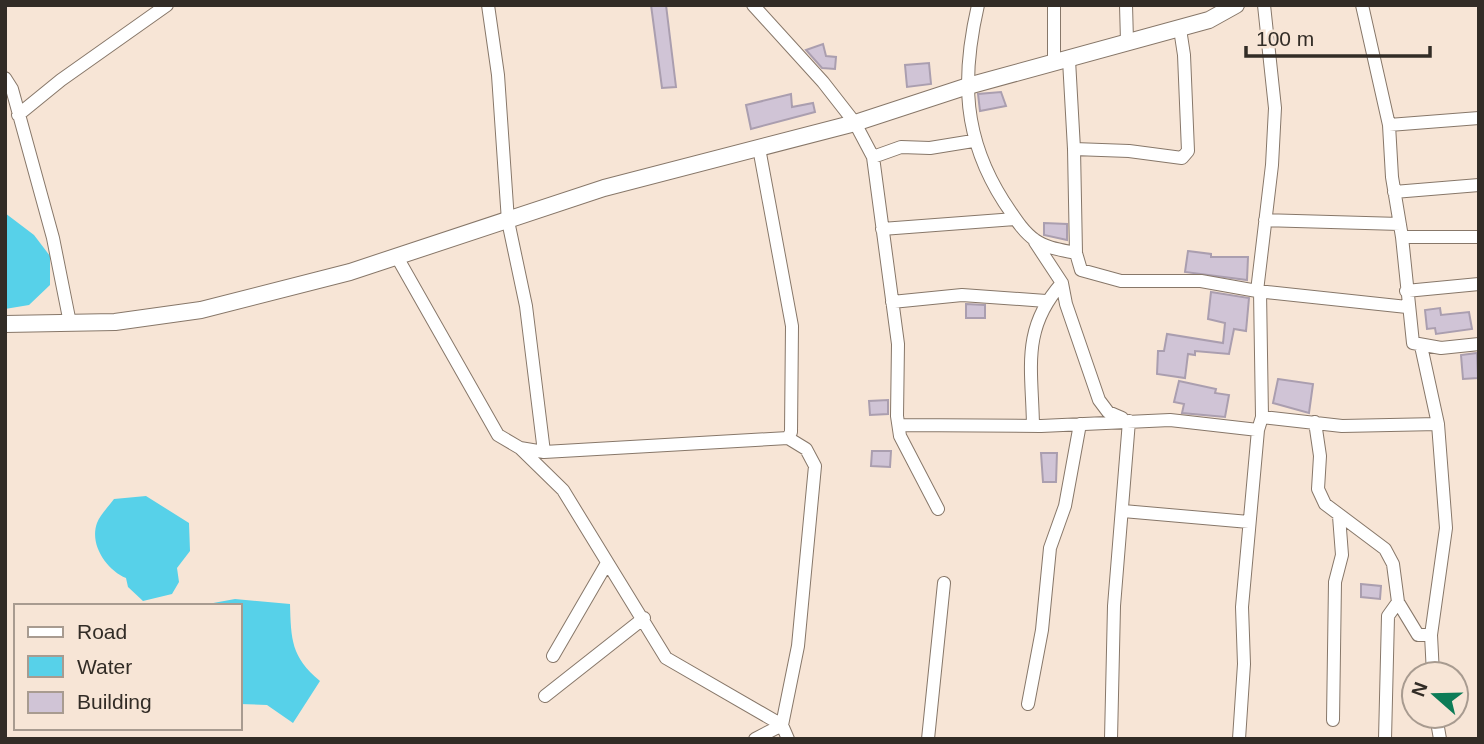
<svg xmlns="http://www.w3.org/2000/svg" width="1484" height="744" viewBox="0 0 1484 744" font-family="Helvetica,sans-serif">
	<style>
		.water { fill: #57d1e9 }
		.building { fill: #d0c4d6; stroke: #aa9eaf; stroke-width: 2 }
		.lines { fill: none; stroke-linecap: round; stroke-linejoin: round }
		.minor-casing { stroke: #877769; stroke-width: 14 }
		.tertiary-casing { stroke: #877769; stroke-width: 18 }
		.minor { stroke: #fff; stroke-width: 12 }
		.tertiary { stroke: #fff; stroke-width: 16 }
	</style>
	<rect width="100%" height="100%" fill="#f7e5d6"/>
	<path class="water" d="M5,213l29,22 16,21v29l-21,20 -24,4z
		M146,496l43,27 1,28 -13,17 2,14 -7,12 -29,7 -15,-14 -2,-9c-19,-8 -37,-33 -29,-55 3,-8 12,-17 17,-24z
		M235,599l55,5c1,35 1,53 30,77l-27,42 -26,-18 -27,-1v-98h-43z"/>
	<path class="building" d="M651,5h15l10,82 -14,1z
		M823,44l3,12 10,1 -1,12 -13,-1 -16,-18z
		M929,63l2,21 -24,3 -2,-22z
		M1001,92l5,14 -26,5 -2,-17z
		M791,94l1,13 21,-4 2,9 -64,17 -5,-24z
		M1044,223l23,1v16l-23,-5z
		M1188,251l23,3v3h37l-1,23 -62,-8z
		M1211,292l38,6 -3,33 -12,-2 -5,25 -34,-3v4l-7,-1 -3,24 -28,-4 1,-23h6l3,-17 56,9 2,-20 -17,-4z
		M966,304l19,1v13h-19z
		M1440,308l1,7 28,-3 3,17 -36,5 -1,-6 -8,1 -2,-19z
		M1477,353l1,25 -15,1 -2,-24z
		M1278,379l35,5 -4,29 -36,-10z
		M1179,381l37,8 -1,4 14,2 -4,22 -43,-4 2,-9 -10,-2z
		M888,400v14l-18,1 -1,-14z
		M872,451h19l-1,16 -19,-1z
		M1041,453h16l-1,29h-13z
		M1361,584l20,2 -1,13 -19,-2z"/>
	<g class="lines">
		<defs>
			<path id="minor" d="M488,5l10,70 10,146 18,85 18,146
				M753,5l70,77 32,41 18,34 25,187 -1,72 3,20 38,73
				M978,5c-17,74 -15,133 26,197 9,13 18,29 31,38 11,8 27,10 41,13l5,17 40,11h80l56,10 150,16
				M1126,5l1,36
				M1362,5l27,120 3,52 10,60 11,106 28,5 38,-4
				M1069,60l5,89 55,2 53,7 6,-7 -4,-96 -4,-26
				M1054,64v-59
				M5,78l7,11 41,149 17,85
				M18,115l43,-35 106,-75
				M1389,125l90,-7
				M1074,149l2,104
				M873,157l28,-10 29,1 43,-7
				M1394,192l85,-7
				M1265,220l135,4
				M882,229l133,-10
				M1402,237h77
				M1035,242l27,41 4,21 33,96 9,12 14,6
				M397,257l101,178 22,13 24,4 244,-14 3,-6 1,-106 -33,-178
				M1257,291l15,-126 3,-57 -11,-103
				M1406,291l73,-7
				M892,302l70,-7 84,6
				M1262,417l80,9 96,-2 -17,-78
				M1315,422l5,34 -2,33 7,15 60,45 8,15 5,38 20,33h13
				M900,425l141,1 129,-6 88,10 4,-13 -2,-126
				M1033,425c-1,-57 -12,-96 29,-142
				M520,448l43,42 103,168 116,67 6,14
				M1123,511l126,11
				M553,656l54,-93
				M1433,674l-2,-39 15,-107 -8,-104
				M545,696l99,-78
				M1028,704l14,-74 8,-82 15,-42 15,-82
				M1436,716l4,23
				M1333,720l2,-138 7,-27 -3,-39
				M755,739l27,-14 16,-79 17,-180 -9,-17 -18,-11
				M928,739l16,-156
				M1111,739l3,-133 15,-185
				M1239,739l5,-75 -2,-57 16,-177
				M1385,739l3,-123 10,-14"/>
			<path id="tertiary" d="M5,324l110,-2 86,-12 149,-38 254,-84 251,-65 113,-37 241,-66 27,-15"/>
		</defs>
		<use href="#minor" class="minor-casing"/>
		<use href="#tertiary" class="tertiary-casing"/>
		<use href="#minor" class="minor"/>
		<use href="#tertiary" class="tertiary"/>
	</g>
	<rect width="1484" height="744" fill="none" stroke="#322c26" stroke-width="14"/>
	<rect x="14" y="604" width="228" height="126" fill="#f7e5d6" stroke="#a89b90" stroke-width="2"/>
	<rect x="28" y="627" width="35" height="10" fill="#ffffff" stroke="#a89b90" stroke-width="2"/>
	<text x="77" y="639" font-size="21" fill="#322c26">Road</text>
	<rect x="28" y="656" width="35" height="21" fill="#57d1e9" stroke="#a89b90" stroke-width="2"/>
	<text x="77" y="674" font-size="21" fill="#322c26">Water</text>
	<rect x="28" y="692" width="35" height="21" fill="#d0c4d6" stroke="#a89b90" stroke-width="2"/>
	<text x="77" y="709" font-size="21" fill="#322c26">Building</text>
	<g transform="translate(1435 695) rotate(290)"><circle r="33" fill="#f7e5d6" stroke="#a89b90" stroke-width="2"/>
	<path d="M0-5L12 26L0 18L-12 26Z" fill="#0d7c57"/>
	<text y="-10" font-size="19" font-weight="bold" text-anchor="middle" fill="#322c26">N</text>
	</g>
	<path d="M1246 46v10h184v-10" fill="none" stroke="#322c26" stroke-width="3.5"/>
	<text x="1256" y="46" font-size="21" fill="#322c26" stroke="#f7e5d6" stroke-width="5" paint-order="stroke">100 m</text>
</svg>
